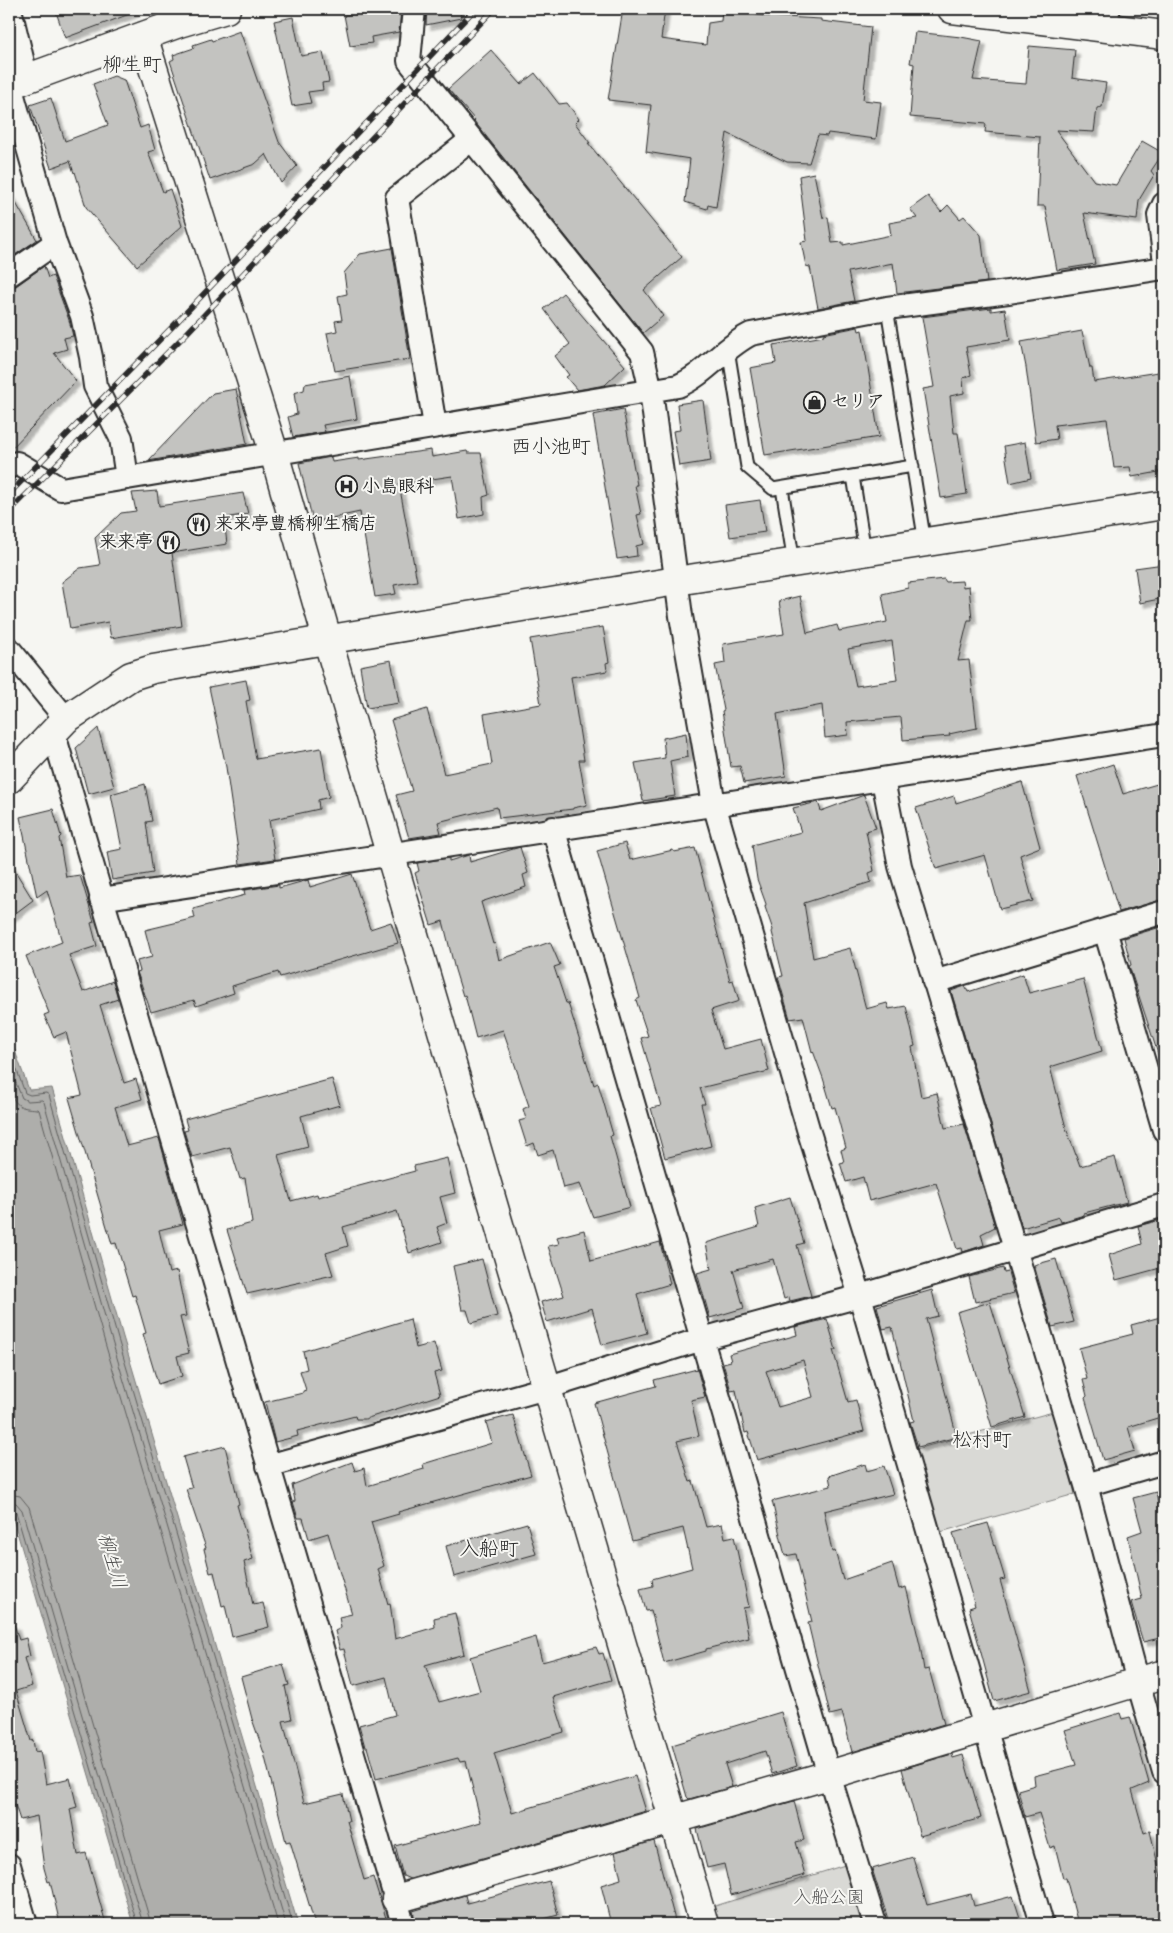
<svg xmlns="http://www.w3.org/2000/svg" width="1173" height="1933" viewBox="0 0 1173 1933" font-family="Mynerve,'Klee One',sans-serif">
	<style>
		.green { fill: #d9d9d5; stroke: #828280 }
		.water { fill: #aeaeab; stroke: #7a7a78 }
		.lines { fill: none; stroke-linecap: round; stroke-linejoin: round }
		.shore { stroke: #5f5f5e; stroke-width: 1 }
		.building { fill: #c3c3c0; stroke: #2b2b2b; fill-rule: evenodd; filter: url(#shadow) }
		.service-casing { stroke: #2b2b2b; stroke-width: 15 }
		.minor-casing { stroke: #2b2b2b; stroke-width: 26 }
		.tertiary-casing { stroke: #2b2b2b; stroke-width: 31 }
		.service { stroke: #f6f6f2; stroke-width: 11 }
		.minor { stroke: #f6f6f2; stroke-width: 22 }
		.tertiary { stroke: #f6f6f2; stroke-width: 28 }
		.rail-casing { stroke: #2b2b2b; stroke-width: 5.5 }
		.rail { stroke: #f6f6f2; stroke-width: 4; stroke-dasharray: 11; stroke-linecap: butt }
		.labels { text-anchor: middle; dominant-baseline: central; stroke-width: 4; stroke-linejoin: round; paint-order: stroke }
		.poi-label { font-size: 18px; font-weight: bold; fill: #2b2b2b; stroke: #f6f6f2; text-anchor: start }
		.park-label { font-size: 18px; fill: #565656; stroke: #f6f6f2 }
		.water-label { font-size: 19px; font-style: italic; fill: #525251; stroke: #f6f6f2 }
		.quarter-label { font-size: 20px; fill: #2b2b2b; stroke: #f6f6f2 }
	</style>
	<defs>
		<filter id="shadow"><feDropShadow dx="4.5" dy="4.5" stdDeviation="1" flood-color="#0004"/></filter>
	</defs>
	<rect width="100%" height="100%" fill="#f6f6f2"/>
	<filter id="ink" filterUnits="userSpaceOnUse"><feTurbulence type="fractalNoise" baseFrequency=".02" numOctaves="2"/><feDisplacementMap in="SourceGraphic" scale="10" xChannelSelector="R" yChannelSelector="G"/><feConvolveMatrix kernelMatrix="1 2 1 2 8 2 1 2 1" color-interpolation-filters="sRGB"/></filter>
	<g filter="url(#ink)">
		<path class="green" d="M1053,1412l22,82 -138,39 -24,-83z
			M848,1864l18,60h-148l-6,-17z"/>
		<path class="water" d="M9,1034l20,56 23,-2 71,249 175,587h-165l-124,-419z"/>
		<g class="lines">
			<path class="shore" d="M9,1048l16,45 5,2 16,-2 3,2 69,244 175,585
				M9,1066l13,32 6,3 14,-1 2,2 68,239 174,583
				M9,1088c3,10 7,19 18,20 5,1 8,0 12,2l66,233 173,581
				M9,1494l11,2 9,11 122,417
				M9,1501l7,2 6,7 121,414
				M9,1507l4,1 3,4 121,412"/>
		</g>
		<path class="building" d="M55,9h80v3l-70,26z
			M381,9h20l-2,23 -28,5 1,6 -22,3 -6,-31 37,-3z
			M427,9h33l1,9 -35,7z
			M623,9h42l-4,30 45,6 2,-22 13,-2 1,-11 43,6 56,3v2l50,6 -8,73 18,2 -5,37 -48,-6 -1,3 -9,-1 -9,28 -22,-1 -60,-29 -11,74 -8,-2 -1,4 -22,-7 5,-43 -44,-7 5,-47 -43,-5z
			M293,17l8,39 22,-4 6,30 -7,1 1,7 -15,2 3,11 -19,3 -18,-85z
			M240,31l39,111 18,24 -16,17 -15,-29 -11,10 -45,16 -40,-119 4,-2 -1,-4 21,-7 -1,-3 18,-6 1,2z
			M915,32l46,5 21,4 -9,39 53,4 3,-38 46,4 -3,28 34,5 -4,24 -5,1 -3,24 -38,-2 38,51 22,4 26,-44 21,12 -12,18 3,4 -15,25 -2,20 -53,-7 11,51 -38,6 -12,-64h-8l3,-69 -55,-5 1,-8 -76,-7 4,-53 -4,-1z
			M491,50l30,34 14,-11 24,31 8,-1 12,16 -4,4 15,20h-2l94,114 -38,33 19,26 -20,17 -169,-212 1,-1 -27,-31z
			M114,76l10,4 16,48 8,-3 7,25 -7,2 15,40 7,-3 12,37 -45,40 -51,-59 -11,-35 -1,1 -4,-12 -19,7 -21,-63 21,-7 14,43 43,-16 -15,-41z
			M814,173l9,45 5,-1 4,26 11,-1v3l48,-10 -2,-12 28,-5 -7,-9 18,-13 13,16 7,-7 12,14 4,-3 17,19 6,47 -90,11 -4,-30 -45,9 6,29 -36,7 -8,-41 -4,-1 -5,-24 6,-1 -8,-65z
			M9,191l28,49 -28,19z
			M392,248l18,111 -75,12 -8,-38 10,-2 -2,-10 7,-1 -4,-24 9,-2 -3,-21 16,-19z
			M44,266l4,12 5,-2 16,44 4,16 -9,2 3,11 -13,4 22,28 -67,70v-163l7,-2z
			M563,293l62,73 -20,19 -28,5 -11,-13 3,-2 -14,-19 15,-12 -26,-35z
			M991,308v3l14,-2 5,31 -44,7 5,28 -8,3 1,15 -14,3 4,37h4l9,61 -26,4 -18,-109 11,-2 -12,-70z
			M858,327l1,4 3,-1 17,107 -114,18 -15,-87 26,-5 -3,-18 51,-9 -1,-2z
			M1082,331l8,37h2l2,14 64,-10 6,47v52l-32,6 -2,-10 -16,1 -7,-49 -52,6 2,14 -21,3 -10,-75 -5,-25z
			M350,376l7,43 -34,6 2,7 -32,5 -5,-20 9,-3 -3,-21 10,-3 1,-6z
			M236,389l11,55 -99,17 65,-68z
			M703,400l8,61 -32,5 -6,-35 7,-1 -3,-26z
			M623,409l14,76h-2l6,29 -4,1 7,29 -8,2 1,10 -20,3 -24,-144z
			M1025,442l6,36 -21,5 -6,-37z
			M431,450l1,7 35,-6 1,2h13l8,42 -6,2 1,17 -25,5 -7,-43 -53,8 18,97 -23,4 2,9 -21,3 -15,-85 -47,10 -14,-59 32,-6 1,5 27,-4v2z
			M157,491l2,15 84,-13 5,21 -24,4 3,26 -55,9 10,73 -71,12 -3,-16 -38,7 -8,-47 18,-14 20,-3 -5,-27 26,-25 15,-2 -4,-18z
			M760,500l5,32 -35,5 -5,-32z
			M1164,564v34l-24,5 -5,-35z
			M944,579l2,3 16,-1 1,6 6,-1 3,34h-4l-10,41 11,-1 8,68 -28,6 1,2 -47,4 -2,-23 -54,5 1,13 -23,3 -3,-33 -45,9 9,62 -42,7 -4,-17 -9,1 -9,-56 2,-1 -9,-45 10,-2 -2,-19 61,-10 -5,-33 21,-5 7,37 30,-8 2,6 48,-9 -5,-28 26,-6v-5zM892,641l5,39 -41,6 -8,-37z
			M603,627l6,35 -3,1 1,8 -36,6 13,83h-5l8,45 -14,3v1l-74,9 -2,-11 -59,15 3,11 -32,5 -13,-43 16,-4 -21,-71 36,-11 17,65 48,-10 -8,-50 57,-10 -11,-65z
			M391,660l8,43 -32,5 -7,-42z
			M246,680l4,20 -4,1 10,58 65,-11 8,49 -11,3 1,9 -50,11 6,39 -35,5 -14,-97 -17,-80z
			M98,728l16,59 -26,7 -12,-46z
			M686,733l2,24 -18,4 5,35 -32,5 -8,-38 30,-5 -2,-20z
			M1113,764l10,30 41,-12v117l-45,13 -42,-136z
			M1022,782l18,65 -20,8 13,46 -33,8 -15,-54 -49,14 -20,-61 38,-12 2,7z
			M145,784l7,37 -6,1 7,51 -41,7 -5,-28 15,-3 -11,-55z
			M864,795l12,33 -10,3 8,40 -5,2 2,9 -67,21 9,55 37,-10 16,61 21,-6 2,6 17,-3 9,40 -3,1 9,50 16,-4 8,35 19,-4 31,103 -14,7 3,11 -21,7 -1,-4 -5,1 -21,-66 -67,18 -6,-24 -17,5 -6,-19 4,-1 -3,-12 5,-2 -11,-41 -3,1 -9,-30 -10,-27 -1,1 -9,-35 -13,2 -12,-42 5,-1 -11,-44 1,-2 -8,-23 1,-3 -9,-25 -5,-34 49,-13 -8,-24 25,-6 3,9z
			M53,809l8,27 -2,2 7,39 14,-2 14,47 -3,1 6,23 -28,9 14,37 30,-11 5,18 -18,6 24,78 12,-4 6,20 -27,8 12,39 32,-8 24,86 -24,6 10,43 8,-2 9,45 -6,1 9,36 -12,3 5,20 -24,8 -15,-50 3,-1 -11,-38 -3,1 -16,-53 -4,1 -43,-146 13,-3 -16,-63 -12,5 -10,-22 5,-2 -23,-57 36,-14 -15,-52 -10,7 -17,-80z
			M625,843l5,17 43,-10 1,2 21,-4 35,133 3,-1 6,21 -28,9 12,39 38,-10 8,32 -69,17 5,16h-4l10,42 -46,12 -14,-50 10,-2 -20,-68 7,-2 -12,-36 4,-2 -43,-147z
			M520,847l8,26 -5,2 3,12 -45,15 12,42 2,-1 4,17 51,-18 10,23 -6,2 12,36h2l26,82 4,-2 15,52 -3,1 20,71 -37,10 -13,-33 -17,4 -10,-38 -15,5 -4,-12 -7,3 -8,-25 7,-2 -3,-10 6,-3 -26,-76 -27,8 -11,-43 -2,1 -8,-26 -12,-49 -12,4 -16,-52 4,-2 -2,-8 32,-5v3l20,-6 1,7z
			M9,861l24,39 -24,18z
			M352,874l18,55 21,-7 7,21 -118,34 -2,-5 -46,14 2,7 -38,13 -2,-6 -43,12 -14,-40 3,-1 -3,-10 15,-4 -7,-27 50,-12 -2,-9 52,-14 -1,-5 35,-5v3l29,-8 2,7z
			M1164,926v26l-6,1 6,21v85l-4,1 -31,-94 2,-1 -7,-27z
			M1023,974l6,19 54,-14 19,72 -52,16 16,61 14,38 35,-9 12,45 -43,11v2l-23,7 -2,-5 -37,11 -71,-237 14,-5 3,6z
			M332,1079l8,26 -39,11 7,31 -30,8 13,46 26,-7 1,3 97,-26 -1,-5 33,-8 8,35 -15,4 7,26 -10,4 5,15 -33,11 -12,-42 -54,16 5,19 -22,7 7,22 -86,19 -20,-64 25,-7 -7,-45 -5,1 -10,-32 -38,10 -8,-26 4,-1 -3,-11z
			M790,1197l14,46 -7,2 14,51 -21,5 -1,-4 -5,2 -11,-40 -40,11 11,38 -34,10 -13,-45 14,-4 -5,-26 53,-16 -4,-19z
			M1164,1219v48l-48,13 -7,-25 33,-11 -4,-18z
			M584,1230l7,31 69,-19 10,42 -33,10 10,39 -45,12 -10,-37 -45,14 -6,-20 23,-6 -16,-50 11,-2 -2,-7z
			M482,1259l15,57 -26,7 -4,-13h-5l-9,-44z
			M1056,1259l18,63 -22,5 -18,-62z
			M1003,1268l1,5 4,-1 6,21 -39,9 -6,-25z
			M932,1290l6,26 -12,3 31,118 -39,10 -8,-25 4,-1 -22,-94 -9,2 -6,-23z
			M990,1302l35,115 -33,10 -35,-115z
			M1164,1316v100l-36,11 7,24 -32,9 -18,-62 2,-2 -4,-16 4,-1 -8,-31 54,-14 -2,-9z
			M410,1319l6,29 18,-5 8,28 -8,2 6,22 -75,24h-9l-1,-3 -58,15 1,5 -23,6 -10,-40 38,-9v-2l3,-1 -6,-19 7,-2 -4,-18z
			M827,1319l9,31h-3l15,52 8,-2 8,31 -107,29 -9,-28 -3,1 -9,-43 -5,1 -8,-28 8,-2 -2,-7 68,-19 -2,-8zM803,1360l10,37 -35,10 -12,-36z
			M697,1369l8,28 -14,3 8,36 -22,5 13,41 3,-1 13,46 16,-3 3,14 9,-2 15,71 -6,1 6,30 -43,11v2l-42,12 -13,-53 -5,1 -6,-22 13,-3 -1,-7 40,-11 -9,-40 -51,13 -38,-138 62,-17 -2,-6z
			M513,1415l18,60 -133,37 1,2 -28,8 13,44 -6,3 10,35 2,-1 5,36 40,-12 -1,-9 21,-5 9,41 -39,11 14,37 41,-11 -10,-34 66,-20 6,25 54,-15 3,7 4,-1 8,27 -58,17 11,35 -70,21 18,60 123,-37 11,35 -236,68 -7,-3 -8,-30 86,-24 -15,-61 -6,1 -2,-4 -82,21 -9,-32h-2l-6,-22 36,-10 -9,-38 -33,9 -9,-37 -4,1 -5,-19 6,-3 -2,-11 13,-3 -24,-81 -19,6 -6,-21h-5l-5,-16 2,-1 -3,-16 60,-23 3,9 9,-3 3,18 57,-17 -1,-5 69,-21 -6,-21z
			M225,1446l14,58 -2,1 16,54 -9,3 9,43 10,-2 6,24 -37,10 -7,-32 -3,1 -8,-34 -4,1 -6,-24 2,-1 -20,-59 6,-1 -9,-31z
			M865,1464l2,7 17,-5 9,28 -69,17 8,41 3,-1 8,29 49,-17 7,26 7,-2 14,58 4,25 5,-1 15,55 -92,28 -10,-40 -12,3 -22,-92 4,-1 -16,-68 -11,2 -13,-55 59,-15 -2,-10z
			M1156,1492l8,35v22l-6,2 6,25v61l-21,5 -12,-40 11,-3 -14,-63 14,-5 -9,-33z
			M527,1523l9,31 -82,23 -8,-31z
			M988,1523l17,56 -5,1 31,111 -37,10 -25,-93 6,-2 -22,-73z
			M14,1624l5,16 7,-2 4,18 -6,2 8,28 -16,5 15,50 2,-1 2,12 5,-1 6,33 24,-6 7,29 -7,2 8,46 8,-2 20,71h-46l-10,-43 -2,1 -4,-14 -7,-52 -17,4 -5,-15 -6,2v-182z
			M283,1664l6,21 -4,1 7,33 -9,2 21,82 39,-9 6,27h-2l17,59 9,-3 13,41h1l2,6h-74l-25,-83 -4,1 -22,-89 -12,-34 -11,-42z
			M781,1712l16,54 -25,8 -7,-23 -40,13 7,23 -43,12 -2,-2 -15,-52z
			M1120,1713l2,6 8,-2 19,66 -17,7 12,43 6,-2 14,59v34h-86l-12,-46h-3l-8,-32 -5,2 -11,-35 -14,4 -7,-27 17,-5 -1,-9 42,-11 -11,-35z
			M952,1754l1,4 10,-3 18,63 -61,18 -18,-67z
			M794,1801l10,39 -8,2 9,33 -74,20 -7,-31 -17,4 -10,-39z
			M654,1841l22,83h-65l-10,-39 20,-6 -6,-27z
			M913,1857l14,48 44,-11 3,12 39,-10 9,28h-134l-1,-8 -15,-47z
			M549,1881l9,34 -18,5 1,4h-125l-3,-13 52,-16 2,8z"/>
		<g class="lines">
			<defs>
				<path id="service" d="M887,308l38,235
					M728,349l19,118 26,22 140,-23
					M853,476l12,76
					M782,488l12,75"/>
				<path id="minor" d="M10,9l17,70
					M414,9l-5,52 233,291 9,39 30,225 33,188 95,328 51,164 182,628
					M1102,27l7,-18
					M10,85l45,158 27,73 9,41 4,29 26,52 6,40
					M1164,204l-5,11 5,40
					M9,275l46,-32
					M435,426l-38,-228 75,-59
					M9,467l8,-4 44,26 617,-103c28,-12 46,-39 73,-52l136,-26 121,-16 156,-24
					M9,649l57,70
					M53,731l350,1193
					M883,780l17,86 186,619 52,197 26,90
					M553,828l276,947 46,149
					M101,899c355,-56 709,-108 1063,-164
					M1105,930l59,200
					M934,982l230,-70
					M268,1466l278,-78 156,-49 158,-43 304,-91
					M1086,1485l78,-23
					M9,1865l17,59"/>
				<path id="tertiary" d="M952,9l212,26
					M143,36l131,417 53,185 377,1286
					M9,85l170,-62 47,-14
					M9,779l57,-60 65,-43 22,-7 523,-88 488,-76
					M396,1899l433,-124 335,-101"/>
			</defs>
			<use href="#service" class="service-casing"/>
			<use href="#minor" class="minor-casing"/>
			<use href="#tertiary" class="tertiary-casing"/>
			<use href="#service" class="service"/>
			<use href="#minor" class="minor"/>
			<use href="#tertiary" class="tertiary"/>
			<defs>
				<path id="rail" d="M9,494l167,-171 299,-314
					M9,512l177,-178 308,-325"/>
			</defs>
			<use href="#rail" class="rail-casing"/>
			<use href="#rail" class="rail"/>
		</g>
	</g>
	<defs>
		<symbol id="shop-ring" viewBox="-11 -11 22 22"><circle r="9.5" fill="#f6f6f2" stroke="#2b2b2b" stroke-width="1.5"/><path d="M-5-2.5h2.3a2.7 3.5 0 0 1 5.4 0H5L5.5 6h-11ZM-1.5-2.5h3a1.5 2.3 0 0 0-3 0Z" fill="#2b2b2b"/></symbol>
		<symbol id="hospital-ring" viewBox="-11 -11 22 22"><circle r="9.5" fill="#f6f6f2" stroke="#2b2b2b" stroke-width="1.5"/><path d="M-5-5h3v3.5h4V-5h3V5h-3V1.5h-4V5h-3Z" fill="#2b2b2b"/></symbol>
		<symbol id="restaurant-ring" viewBox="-11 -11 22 22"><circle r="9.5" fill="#f6f6f2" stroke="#2b2b2b" stroke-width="1.5"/><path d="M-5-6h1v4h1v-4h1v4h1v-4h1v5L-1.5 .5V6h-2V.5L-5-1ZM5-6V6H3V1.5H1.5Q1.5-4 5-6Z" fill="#2b2b2b"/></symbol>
	</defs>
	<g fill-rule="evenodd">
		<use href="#shop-ring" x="802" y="390" width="25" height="25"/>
		<use href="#hospital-ring" x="334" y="474" width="25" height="25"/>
		<use href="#restaurant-ring" x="186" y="512" width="25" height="25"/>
		<use href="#restaurant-ring" x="156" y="530" width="25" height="25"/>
	</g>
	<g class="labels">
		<g class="poi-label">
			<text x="831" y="402">セリア</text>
			<text x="362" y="487">小島眼科</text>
			<text x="215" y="524">来来亭豊橋柳生橋店</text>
			<text x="153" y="542" text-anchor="end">来来亭</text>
		</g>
		<g class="park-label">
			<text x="829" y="1898">入船公園</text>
		</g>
		<g class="water-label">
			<text transform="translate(112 1561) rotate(74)">柳生川</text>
		</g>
		<g class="quarter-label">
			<text x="132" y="65">柳生町</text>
			<text x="551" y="447">西小池町</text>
			<text x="982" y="1440">松村町</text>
			<text x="489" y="1549">入船町</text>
		</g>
	</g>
	<rect width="1173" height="1933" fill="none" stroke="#f6f6f2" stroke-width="30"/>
	<rect x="15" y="15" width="1143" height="1903" fill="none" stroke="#2b2b2b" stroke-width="2" filter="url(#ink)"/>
</svg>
